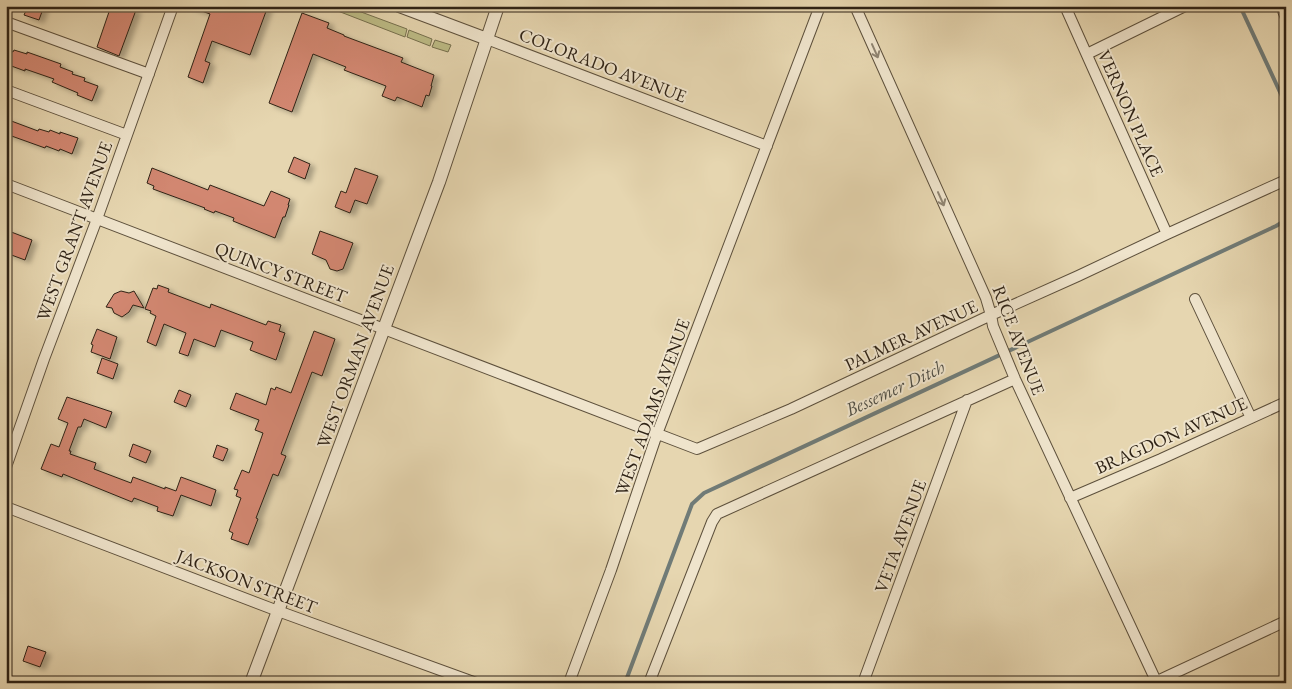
<svg xmlns="http://www.w3.org/2000/svg" width="1292" height="689" viewBox="0 0 1292 689" font-family="'EB Garamond',serif">
	<style>
		.green { fill: #bdbc86; stroke: #76704e }
		.lines { fill: none; stroke-linecap: round; stroke-linejoin: round }
		.stream { stroke: #707b77; stroke-width: 4 }
		.building { fill: #d28771; stroke: #2f2316; filter: url(#shadow) }
		.minor-casing { stroke: #5d503c; stroke-width: 12 }
		.tertiary-casing { stroke: #5d503c; stroke-width: 14 }
		.minor { stroke: #efe4cc; stroke-width: 10 }
		.tertiary { stroke: #efe4cc; stroke-width: 12 }
		.oneway { stroke: #8f8471 }
		.labels { text-anchor: middle; dominant-baseline: central; stroke-width: 4; stroke-linejoin: round; paint-order: stroke }
		.street-label { font-size: 18px; fill: #2f2316; stroke: #efe4cc }
		.water-label { font-size: 19px; font-style: italic; fill: #504f46; stroke: #efe4cc }
	</style>
	<defs>
		<filter id="shadow"><feDropShadow dx="5" dy="3" stdDeviation="2.5" flood-color="#0004"/></filter>
	</defs>
	<rect width="100%" height="100%" fill="#e6d6b0"/>
	<filter id="stains"><feTurbulence type="fractalNoise" baseFrequency=".004" numOctaves="4"/><feColorMatrix values="0 0 0 0 .2 0 0 0 0 .09 0 0 0 0 .02 0 0 0 .5 -.17"/></filter>
	<radialGradient id="worn" r=".72"><stop offset=".6" stop-color="#630" stop-opacity="0"/><stop offset="1" stop-color="#630" stop-opacity=".3"/></radialGradient>
	<path class="green" d="M325,6h20l62,23 -2,8z
		M409,30l23,9 -2,7 -23,-9z
		M435,40l16,5 -3,7 -16,-5z"/>
	<g class="lines">
		<path class="stream" d="M1240,6l46,99
			M625,683l67,-179 12,-11 572,-267 10,-6"/>
	</g>
	<path class="building" d="M28,6h16l-5,14 -15,-5z
		M111,6h15l10,4 -17,46 -22,-9z
		M191,6h77l-18,49 -38,-14 -7,20 5,2 -7,20 -15,-6 22,-63 -19,-7z
		M302,13l27,10 -2,5 17,7v1l59,22 -2,4 33,13 -3,11h1l-3,10 -3,-1 -4,12 -25,-10 -2,4 -13,-5 4,-10 -42,-16 2,-3 -33,-13 -21,58 -23,-9z
		M6,49l7,3 1,-2 13,4v-2l34,12 -1,3 13,5 -1,2 13,4 -1,3 14,5 -6,15 -15,-6 1,-2 -26,-11 2,-3 -29,-10v2l-19,-7z
		M6,119l32,12 1,-2 10,3 1,-2 10,4v-2l18,6 -6,16 -12,-5 -1,2 -13,-5 -1,2 -39,-14z
		M294,157l16,7 -5,15 -17,-7z
		M152,168l56,22 2,-5 54,21 7,-15 19,8 -2,6h1l-4,12h-2l-8,21 -42,-17 1,-3 -19,-7 -1,2 -10,-4 1,-1 -52,-19 1,-3 -7,-3z
		M355,168l23,8 -11,28 -12,-4 -5,13 -15,-6 6,-16 5,2z
		M6,230l26,10 -7,20 -19,-7z
		M320,231l33,12 -10,26 -6,2 -7,-2 -4,-9 -14,-6z
		M158,285l11,4 -1,3 42,16 1,-4 55,21 2,-4 13,4 -2,6 6,2 -9,27 -26,-10 3,-8 -32,-12 -6,17 -21,-8 -6,17 -9,-3 7,-20 -22,-9 -8,22 -9,-4 9,-26 -6,-3 1,-2 -6,-2 8,-21 4,1z
		M121,291l8,2 5,-2 10,17 -11,-3 -4,7 -7,5 -8,-4 -2,-5 -6,-1 8,-13z
		M97,329l20,8 -7,22 -19,-7 2,-7 -2,-1z
		M314,331l21,8 -13,37 -10,-4 -31,82 5,2 -8,20 -5,-2 -17,44 2,1 -10,26 -17,-6 2,-6 -4,-2 12,-33 -5,-2 2,-6 -4,-1 8,-19 7,3 14,-40 -8,-3 4,-10 -29,-11 6,-16 30,12 5,-17 4,2 1,-3 15,6z
		M102,358l16,6 -5,15 -16,-6z
		M179,390l12,5 -5,12 -12,-5z
		M67,397l45,15 -6,16 -22,-9 -3,8h-3l-9,24h2l-1,3 26,9 -2,6 37,14 2,-6 32,12v-2l11,4 5,-14 35,13 -5,16 -30,-11 -8,21 -16,-5 1,-4 -24,-9 -2,4 -69,-28 -1,3 -21,-8 10,-25 8,3 9,-24 -10,-4z
		M133,444l18,7 -5,12 -17,-7z
		M217,445l11,4 -5,12 -10,-4z
		M28,646l18,6 -6,15 -17,-6z"/>
	<g class="lines">
		<defs>
			<path id="minor" d="M855,6l131,292 5,17 2,11 22,53 142,304
				M1065,6l102,228
				M1281,6l5,12
				M6,22l143,52
				M487,39l280,107
				M1087,54l98,-48
				M6,90l121,45
				M6,184l691,265 94,-40 200,-94 87,-39 89,-42 119,-54
				M1195,299l56,119
				M6,467l38,-108 53,-140 76,-213
				M1070,498l91,-39 125,-57
				M6,507l272,104 198,72
				M568,683l2,-3 41,-110 46,-136 163,-428
				M649,683l63,-161 5,-8 298,-135
				M863,683l104,-283
				M1153,683l133,-62"/>
			<path id="tertiary" d="M399,6l88,33
				M251,683l188,-501 59,-176"/>
		</defs>
		<use href="#minor" class="minor-casing"/>
		<use href="#tertiary" class="tertiary-casing"/>
		<use href="#minor" class="minor"/>
		<use href="#tertiary" class="tertiary"/>
	</g>
	<defs><path id="oneway-shaft" d="M-6 0H5M1.5-3L5.5 0L1.5 3" fill="none" stroke-width="1.6" stroke-linecap="round" stroke-linejoin="round" transform="scale(1.25)"/></defs>
	<g class="oneway">
		<use href="#oneway-shaft" transform="translate(875 51) rotate(66)"/>
		<use href="#oneway-shaft" transform="translate(941 199) rotate(66)"/>
	</g>
	<g class="labels">
		<g class="street-label">
			<text transform="translate(603 65) rotate(21)">COLORADO AVENUE</text>
			<text transform="translate(1131 113) rotate(66)">VERNON PLACE</text>
			<text transform="translate(74 231) rotate(-70)">WEST GRANT AVENUE</text>
			<text transform="translate(281 272) rotate(21)">QUINCY STREET</text>
			<text transform="translate(911 335) rotate(-25)">PALMER AVENUE</text>
			<text transform="translate(1019 340) rotate(69)">RICE AVENUE</text>
			<text transform="translate(355 356) rotate(-70)">WEST ORMAN AVENUE</text>
			<text transform="translate(652 407) rotate(-70)">WEST ADAMS AVENUE</text>
			<text transform="translate(1171 435) rotate(-24)">BRAGDON AVENUE</text>
			<text transform="translate(900 536) rotate(-70)">VETA AVENUE</text>
			<text transform="translate(247 581) rotate(21)">JACKSON STREET</text>
		</g>
		<g class="water-label">
			<text transform="translate(895 388) rotate(-25)">Bessemer Ditch</text>
		</g>
	</g>
	<rect width="1292" height="689" fill="none" stroke="#e6d6b0" stroke-width="25"/>
	<rect x="8" y="8" width="1277" height="674" fill="none" stroke="#2f2316" stroke-width="2.5"/>
	<rect x="12" y="12" width="1267" height="664" fill="none" stroke="#2f2316"/>
	<rect width="100%" height="100%" filter="url(#stains)"/>
	<rect width="100%" height="100%" fill="url(#worn)"/>
</svg>
